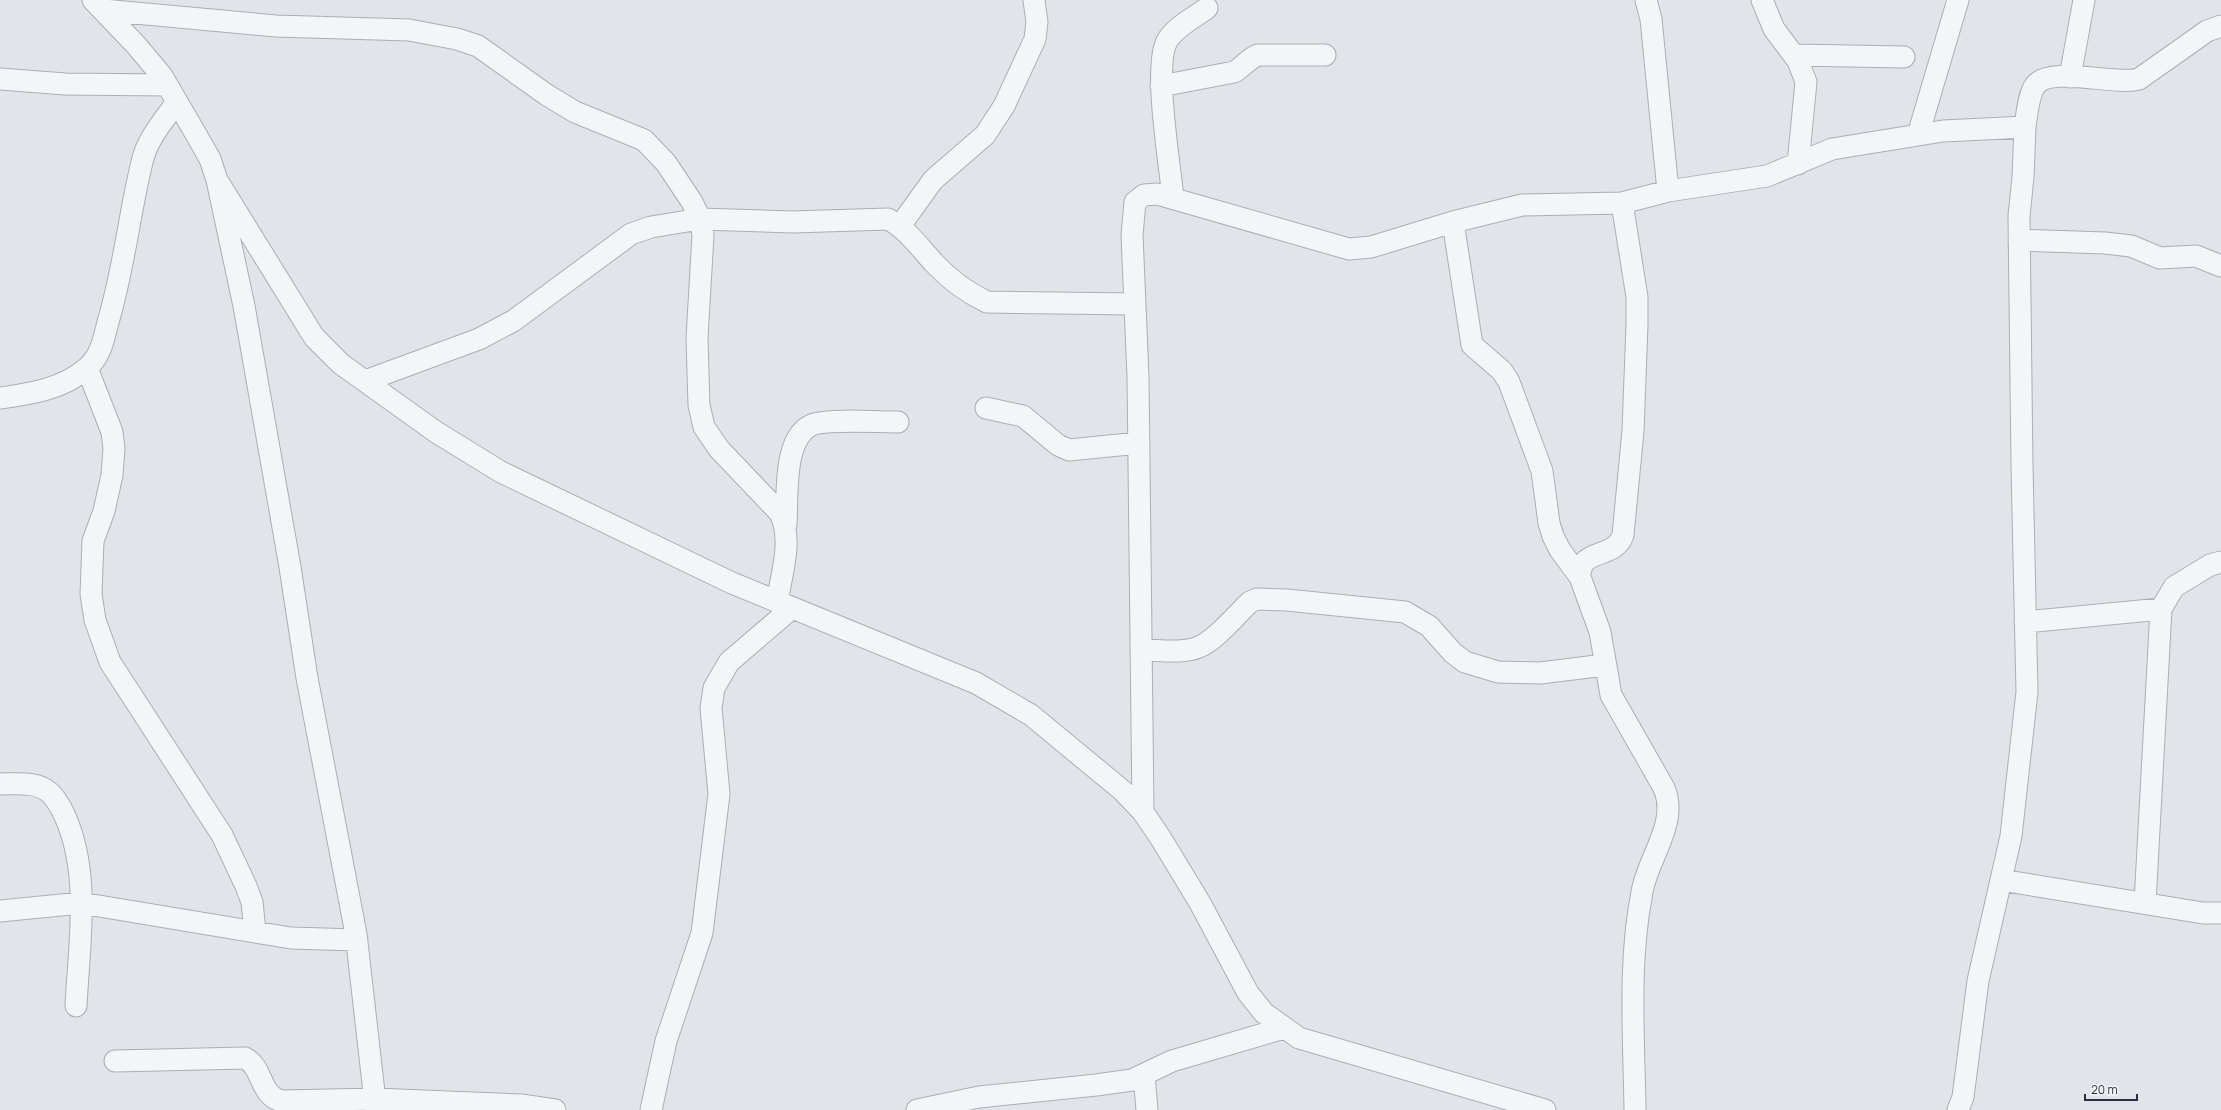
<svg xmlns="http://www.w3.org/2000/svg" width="2221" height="1110" viewBox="0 0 2221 1110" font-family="Manrope,sans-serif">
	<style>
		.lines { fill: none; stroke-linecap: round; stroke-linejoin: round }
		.minor-casing { stroke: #abaeb7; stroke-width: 23 }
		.minor { stroke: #f4f5f8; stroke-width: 21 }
	</style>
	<rect width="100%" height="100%" fill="#e2e4ea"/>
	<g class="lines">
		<defs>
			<path id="minor" d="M93,0l43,45 26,31 35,60 13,23 7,21 27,126 46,261 17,111 49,256 20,176
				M1646,0l5,19 17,172
				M1762,0l12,29 24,32 8,21 -8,82
				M103,10l173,16 133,4 48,9 21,7 69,49 28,17 69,28 22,23 26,39 8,17 3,16 -6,103 2,67 5,22 15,22 61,64c13,26 2,60 -3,88
				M1794,55l110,2
				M2070,77l14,-77
				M0,79l65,5 102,1
				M1161,86l73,-14c9,-5 15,-14 24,-17h67
				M1918,135l40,-135
				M217,180l97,157 27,27 95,68 65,40 231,111 244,100 55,32 92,76 20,21 17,25 40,66 48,90 16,20 35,25 246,72
				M1173,198c-3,-33 -20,-131 -6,-157 8,-14 28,-24 40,-33
				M1622,203l15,94v27l-4,107 -10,104c-8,25 -44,12 -43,42l20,55 11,63 53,93c15,35 -16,69 -22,104 -14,71 -8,145 -7,218
				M1453,222l19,123 30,26 7,11 33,89 7,52 4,13 7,14 20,27
				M900,226l33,-46 52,-45 19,-29 31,-67 2,-17 -3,-22
				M2019,240l86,3 26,3 29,12 36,-2 25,10
				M87,368l25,64 2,16 -2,27 -8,36 -11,30 -2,53 4,26 15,42 112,173 24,51 6,16 3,29
				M365,381l114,-42 34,-18 118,-87 20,-7 49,-8 93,3 95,-3c19,10 32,29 47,45 15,16 31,28 52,38l148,2
				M0,398c30,-4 63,-9 87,-30 14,-12 17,-30 21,-46 16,-53 21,-107 34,-160 5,-23 22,-42 35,-60
				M986,408l37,8 35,29 11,5 70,-7
				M786,525c2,-28 -4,-90 28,-101 18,-5 63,-2 84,-2
				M2025,622l136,-13
				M1141,650c18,0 41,4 58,-3 17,-7 37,-32 51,-45l7,-3 30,1 118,12 24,14 24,27 12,9 33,10 42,1 65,-8
				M0,784c16,0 37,-3 50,9 5,4 9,12 12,17 30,59 17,133 14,196
				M1143,812l-5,-436 -6,-141 3,-33 9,-7 13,-1 192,55 22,-2 82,-25 69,-17 100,-2 46,-12 99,-15 65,-27 111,-18 82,-4c2,-13 3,-29 9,-40 13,-23 81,-1 105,-8l68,-48 14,-5
				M2001,880l202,33h18
				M2145,903l16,-294 13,-22 36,-22 11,-3
				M0,911l81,-8 210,35 66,2
				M115,1061l130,-3c19,10 14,38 37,43l93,-2 146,6 34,5
				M1144,1075l3,35
				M651,1110l15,-69 36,-108 17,-139 -8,-86 3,-20 15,-26 63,-54
				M917,1110l62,-13 117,-12 36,-5 40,-19 112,-33
				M1958,1110l5,-13 15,-116 33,-145 16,-144 -5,-226 -3,-250 4,-39 2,-50"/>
		</defs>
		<use href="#minor" class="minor-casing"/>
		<use href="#minor" class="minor"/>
	</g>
	<path d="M2085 1094v6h52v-6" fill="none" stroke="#2a2f41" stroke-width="2"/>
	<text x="2091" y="1094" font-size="12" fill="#2a2f41" stroke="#f1f3f7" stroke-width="3" paint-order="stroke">20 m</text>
</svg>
